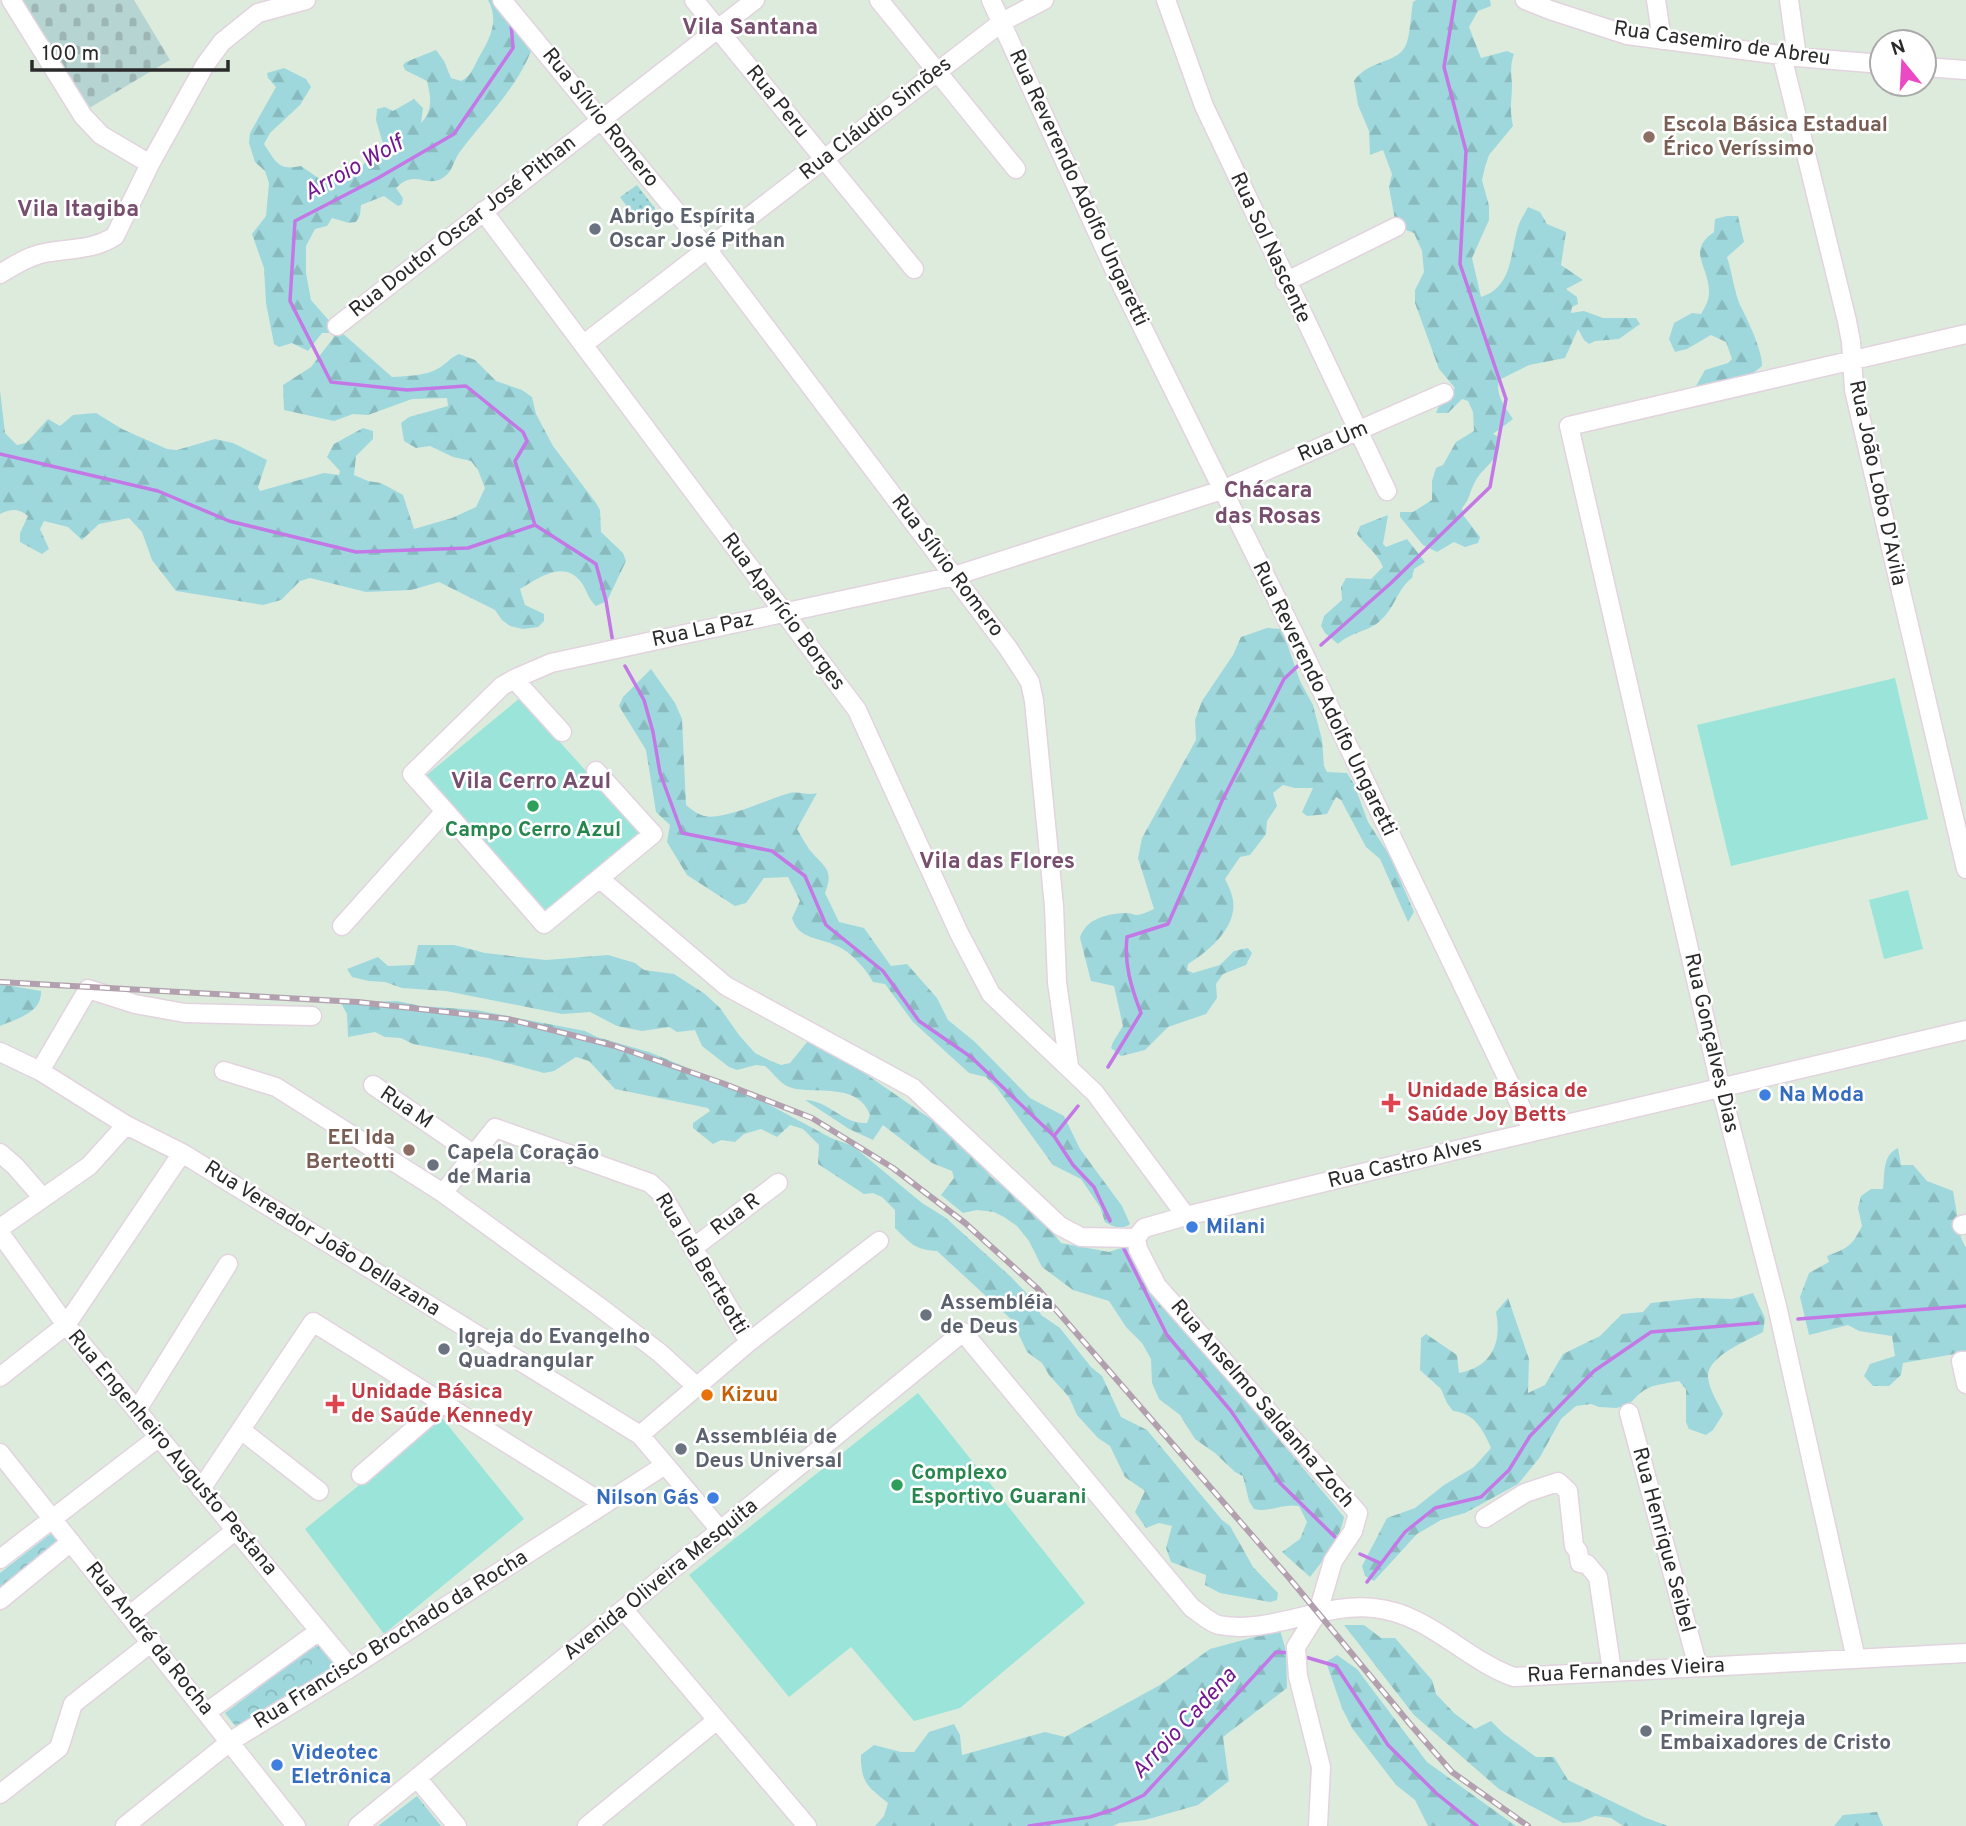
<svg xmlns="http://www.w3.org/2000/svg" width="1966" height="1826" viewBox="0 0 1966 1826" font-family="Overpass,sans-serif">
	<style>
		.forest { fill: url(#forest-firs) }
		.cemetery { fill: url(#cemetery-stones) }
		.park { fill: url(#park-crowns) }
		.garden { fill: url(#garden-dots) }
		.pitch { fill: #9ae4d9 }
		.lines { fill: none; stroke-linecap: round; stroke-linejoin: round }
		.stream { stroke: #c378e5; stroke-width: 3.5 }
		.minor-casing { stroke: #e2d3de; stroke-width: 21 }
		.minor { stroke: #fff; stroke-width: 18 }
		.rail-casing { stroke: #b3a0ae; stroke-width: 6 }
		.rail { stroke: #fff; stroke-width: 3.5; stroke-dasharray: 10; stroke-linecap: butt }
		.education-dot { fill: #8d6e63; stroke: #fff; stroke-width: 2.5 }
		.worship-dot { fill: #6b7280; stroke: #fff; stroke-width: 2.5 }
		.leisure-dot { fill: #2e9e5b; stroke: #fff; stroke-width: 2.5 }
		.shop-dot { fill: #3f7fe0; stroke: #fff; stroke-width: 2.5 }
		.health-dot { fill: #e0444e; stroke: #fff; stroke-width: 2.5 }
		.food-dot { fill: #e8710a; stroke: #fff; stroke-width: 2.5 }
		.labels { text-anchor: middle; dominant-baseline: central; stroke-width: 5; stroke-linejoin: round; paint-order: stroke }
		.street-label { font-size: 21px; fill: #2a2a2a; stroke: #fff }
		.education-label { font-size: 21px; font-weight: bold; fill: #785e54; stroke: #fff; text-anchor: start }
		.worship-label { font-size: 21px; font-weight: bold; fill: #5b616d; stroke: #fff; text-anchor: start }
		.leisure-label { font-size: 21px; font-weight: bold; fill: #27864d; stroke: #fff }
		.health-label { font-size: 21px; font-weight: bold; fill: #be3a42; stroke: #fff; text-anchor: start }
		.shop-label { font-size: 21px; font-weight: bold; fill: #366cbe; stroke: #fff; text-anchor: start }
		.food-label { font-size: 21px; font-weight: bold; fill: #c56008; stroke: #fff; text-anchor: start }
		.neighbourhood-label { font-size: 23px; font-weight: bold; fill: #774e6d; stroke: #fff }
		.water-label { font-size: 23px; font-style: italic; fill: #741891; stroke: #fff }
	</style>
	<defs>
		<pattern id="forest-firs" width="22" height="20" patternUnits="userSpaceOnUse" patternTransform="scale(1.75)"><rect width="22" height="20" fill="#9ed8dd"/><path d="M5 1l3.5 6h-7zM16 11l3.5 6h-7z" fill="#88babe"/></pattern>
		<pattern id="cemetery-stones" width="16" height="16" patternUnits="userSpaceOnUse" patternTransform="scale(1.75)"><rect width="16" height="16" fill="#b6d4d2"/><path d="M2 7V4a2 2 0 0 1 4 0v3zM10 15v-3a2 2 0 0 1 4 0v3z" fill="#9db6b4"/></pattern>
		<pattern id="park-crowns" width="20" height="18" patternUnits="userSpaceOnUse" patternTransform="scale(1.75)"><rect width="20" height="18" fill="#9ed8dd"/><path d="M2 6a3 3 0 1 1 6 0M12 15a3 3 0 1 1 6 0" fill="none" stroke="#88babe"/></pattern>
		<pattern id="garden-dots" width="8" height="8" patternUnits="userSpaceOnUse" patternTransform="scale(1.75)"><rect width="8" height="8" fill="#9ed8dd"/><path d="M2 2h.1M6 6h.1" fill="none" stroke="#88babe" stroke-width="1.8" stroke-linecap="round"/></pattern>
	</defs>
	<rect width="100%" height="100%" fill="#ddebdd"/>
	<path class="forest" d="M488,0h6l39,46c-15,42 -48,72 -74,107 -6,9 -7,21 -18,26 -15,8 -27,-10 -45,9l7,10 -1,6 -4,2 -14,-10 -23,9 -1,10 -4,7 -7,1 -17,-5 -5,8 -12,3 -9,17v27l5,27 21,24 60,53c15,-1 34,-1 47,-9 8,-5 11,-10 20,-14l16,6 21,21 26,9 10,7 4,17 17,32 43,57 4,7 1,22 22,21 3,8 -19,40 -11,5c-8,-7 -9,-16 -15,-24 -17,-23 -43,-4 -61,7l5,16 19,9v7l-6,6 -15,2 -13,-3 -8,-6 -7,-10 -56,-28 -28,8 -45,2 -56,-14 -10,3 -19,19 -18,5 -87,-14 -24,-31 -10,-28 -13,-14 -30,6 -17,16 -14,-13 -24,-6 -4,8 9,20 -7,5 -22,-12v-9l8,-17c-10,-8 -17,-7 -28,-2v-124l5,43 12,12 9,-2 22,-24 12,7 13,-11 23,-2 26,16 45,20 10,1 38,-11 18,4 34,17 -9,27 2,4 64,-18 15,2 1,-4 -13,-14 7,-13 29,-16 10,3v8l-17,17 -2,19 14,6 13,2 22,12 11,34 38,-11 24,-11 9,-19 -7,-18 -7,-9 -18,-4 -23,-11 -14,2 -12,-7 -3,-18 8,-6 39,-11 -1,-8 -35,1 -44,16 -15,-1 -19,7 -50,-11 -1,-25 28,-18 23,-30 -3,-4h-9l-14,18 -16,-8 -13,4 -5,-3 -8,-41 -2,-35 -12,-34 14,-18 3,-33 -4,-12 -10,-9 -6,-19 1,-10 26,-46 -8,-9 -1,-5 17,-5 22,11 5,8 -11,18 -30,28 -6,11c12,18 14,27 37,22l23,16 35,-12 12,-15 13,-8 -8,-27 1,-11 8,-2 8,4 21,-12 9,9 -2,15c12,-12 10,-26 6,-42l-22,-11 -2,-5 3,-3 30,-12 8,11 7,17 10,3c9,-4 12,-12 17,-22 11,-19 22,-37 10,-59z
		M1416,0h74l1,6 -13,5 -9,16 12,31 26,-7 7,3c-4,11 -3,19 -2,30 0,17 -3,23 1,42l-24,29 -4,12 -3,13 7,26v14l-17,38 9,39c32,-10 29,-44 37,-70 2,-7 7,-14 10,-20l12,5 7,12 19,8 -5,33 22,15 -17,9 11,8 1,7 -6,3 -1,6 13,-2 19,7h33l4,6 -21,15 -24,2 -6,3 -5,-4 -6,-11 -13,29 -36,7 -30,15c-4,14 6,28 14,39l-20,15 6,3c5,21 -17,30 -24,45 -5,9 -6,18 -13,26l1,7 17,22 -2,6 -13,4 -11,-5 -17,10 -14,-7 -23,-28v-5h13l19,-12v-19l4,-13 7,-3 13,-23 18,-11 -1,-19 -5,-11 -6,-2 -14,14h-12l5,-12 14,-13 -16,-19 -24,-66v-13l9,-18 -2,-21 -8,-18 -11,-4 -8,-9 -6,-33 3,-13 -9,-24 -13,5 -1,-24 -11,-26 -4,-24c14,-21 41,-17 51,-34 5,-8 6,-34 8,-45z
		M1727,216h11l6,26 -17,15c5,15 7,34 13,48 7,13 23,47 22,61l-16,13 -50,11v-4l9,-16 23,-7 4,-4 -6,-17 -15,-7 -24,14 -12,3 -6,-13 5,-16 18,-10 9,1c4,-7 8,-13 8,-22 0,-26 -23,-41 5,-60l1,-13z
		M1388,515l-5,29 3,3 21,-8 18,23 -11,7 -2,9c-14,10 -17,29 -30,41 -12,13 -30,12 -44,25l-13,-11 -4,-7 3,-10 18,-16 -1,-13 5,-9 25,1 12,-12c-7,-16 -16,-19 -26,-33l3,-8z
		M1267,628l15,1 18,52 13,24 9,35 2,26 3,6 20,1 7,11 14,38 22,34 24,56 -6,10 -28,-63 -14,-12 -25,-47 -5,-3 -9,17 -20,2 -5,-4 11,-24h-18l-12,-3 -10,8 4,13 -10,15 -1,13 -16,21 -10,2 -15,22c5,10 10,20 8,32 -3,22 -27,42 -45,53l-1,6 6,3 27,-8 14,-14 14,-3 4,5 -6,12 -23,9 -7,10 1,14 -11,16 -38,13 -23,23 -24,6 -10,-8 2,-6 10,-16 -9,-40 -23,-5 -11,-43c5,-19 28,-25 47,-25 3,0 7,2 11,2 5,-1 11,-4 16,-6l-16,-51 4,-20 54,-98 -1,-20 7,-19 31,-46 8,-18z
		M651,669l24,34 7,16 4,86c5,4 11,9 18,11 20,5 66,-18 86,-23 10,-2 17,3 27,0l-20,36c4,7 8,14 12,20 14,18 26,19 16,44l14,29 25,6 27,38 16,-2 30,34 11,22 27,22 55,56 34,18 16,33 42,57 8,18c-7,6 -18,3 -25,-2l-5,-15 -19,-28 -28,-14 -56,-77 -11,-11 -17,-4 -56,-51 -28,-38 -12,-2c-7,-13 -22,-30 -36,-36 -18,-9 -38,-6 -45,-28l8,-17 -12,-24 -24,1 -18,25 -11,3 -48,-31 -20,-33 3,-17 -14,-13 -10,-62 -27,-44 4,-9z
		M418,945h36l31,8 61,7 62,-5 27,8 9,7 30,4 31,20 15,14 19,27 16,18 16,8 10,4 9,-2 18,-22h10l146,101 27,35 41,29 29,37 48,9 18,-6 27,52 109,122 81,97c-4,23 -20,42 -34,60l-28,-25 18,-13 7,-17 -8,-16c-16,-3 -30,7 -45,3l-5,-8 -6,-25 -8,-4 -20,-19 -20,-14 -15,-24 -21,-16 -7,-16 -1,-24 -9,-16 -16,-16 -17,-26 -36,-11 -31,-23 -13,-26 -12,-15 -13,-9 -10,-5 -17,-2 -14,3 -22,-18 13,-17 -2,-7 -20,-8 -49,-38 -10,15 -24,-11 -44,-29c23,0 39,25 62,23l3,-8c-11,-31 -49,-22 -74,-26 -16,-3 -20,-14 -31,-23l-9,-1 -19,5 -8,-3 -27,-21 -7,-16 -18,2 -8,-5 -27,4 -25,-5 -27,-14 -28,2 -116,-23 -44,-3 -17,-6 -16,-1 -17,-4 -5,-8 31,-12 10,9 26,-1z
		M0,984l41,7c1,22 -23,27 -41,35z
		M397,1001l24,5 55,4 109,21 12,6 52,15 95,39 87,47 22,8 69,57 24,15 65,59 24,25 6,13 19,13 31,39 11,9 19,41 26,13 75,90 8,6 23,41 25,26 -1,7 -7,2 -50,-9 -15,-8 1,-10 -35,-13 -5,-14 6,-22 -13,-3 -13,5 -11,-16 10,-21 -20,-14 -15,-31 -12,-8 -21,-23 -8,-18 -20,-22 -7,-12 -15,-11 -15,-32 -75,-69c-22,-1 -27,-8 -42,-23v-18l-13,-13 -9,-4 -9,1 -46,-30 1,-19 -16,-16 -13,-4 -13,12 -16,-8 -17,5 -9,8 -14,-2 -8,4 -20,-16v-5l17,-12 -2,-3 -93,-19 -26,-28 -13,-4 -22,14 -10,2 -56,-15 -75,-14 -12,-6 -16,-1 -10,-5 -27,5 -1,-23 -6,-11z
		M1898,1148l3,17h12l14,16 26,10 8,47 5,10v104l-63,11 -2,12 -12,11h-16l-9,-10 6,-12 25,-8 -3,-20 -33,-5 -11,-6 -39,10 -9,-38 9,-24 20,-11 -2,-6c21,-8 25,-10 35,-30l-4,-18 3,-12 10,-7h12c2,-15 -1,-34 15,-41z
		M1753,1293l12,25 -2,14c-16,9 -56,24 -55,45 1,13 10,25 15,37l-10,16 -7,5 -17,-6 -3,-7v-33l-7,-8c-26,5 -33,3 -50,24l-13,3 -17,-1 -8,-3 -15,2 -15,13 -21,38 -22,27 -53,29 -24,7 -24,14 -43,47 -9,-5 -3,-10 25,-48 28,-10 29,-23 30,-18 17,-19c-8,-19 -17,-35 -38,-37l-6,-8 -6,-14 -21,-19 1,-32 5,-4 31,21 2,18c33,-6 43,-30 37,-61l12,-14 21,61 -1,34 17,-8 18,-31 37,-18 22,-22 21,-2 8,-9 46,-5 35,1z
		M1344,1625h20l17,13h14l37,42 4,14 18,19 21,16 16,-8 12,12 33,24h18l14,23 78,38 22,8h-45l-12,-8 -16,-2 -15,6 -17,1 -64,-34 -85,-74z
		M1280,1630l6,21 1,37 -64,49 6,44 -31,24 -53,15 -26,3 -6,3h-238l9,-10 4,-13c-21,-17 -27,-20 -27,-48l13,-10 27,7h13l15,-20 25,-8 6,11 2,20 83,-23 20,5 95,-52 50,-36z
		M1337,1655l20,14 70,93 89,64h-88l-13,-26 -19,-15 -44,-57 -10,-20 -16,-46z
		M1877,1812l6,14h-49l9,-11z"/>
	<path class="cemetery" d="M21,0h113l36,60 -84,50z"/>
	<path class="park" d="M53,1532l8,9 -61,47v-15z
		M318,1643l18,23 -99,62 -12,-15z
		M417,1796l24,30h-63z"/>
	<path class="garden" d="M637,185l20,26 -17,13 -20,-27z"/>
	<path class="pitch" d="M1895,678l33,141 -197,47 -34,-141z
		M520,698l123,136 -99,81 -121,-137z
		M1908,890l15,59 -39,10 -15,-59z
		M918,1393l167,210 -125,105 -46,13 -63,-74 -62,50 -100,-122z
		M442,1418l82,101 -140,115 -79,-105z"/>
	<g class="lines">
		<path class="stream" d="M511,23l2,25 -59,86 -76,44 -83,43 -5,80 41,81 76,8 59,-4 57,46 4,9 -12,20 20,64 61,39 10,37 7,42
			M0,454l158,37 71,30 127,31 112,-4 67,-23
			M1321,645l70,-62 99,-96 16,-88 -46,-135 6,-113 -22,-84 11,-67
			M625,666l19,34 9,32 7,41 22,60 90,18 33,25 21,49 57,46 36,50 52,36 83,79 19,29 21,22 16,34
			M1108,1067l33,-54c-10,-26 -17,-49 -14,-76l41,-13 54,-123 62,-122 18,-17
			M1054,1136l24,-30
			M1124,1249l43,86 64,76 49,72 55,54
			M1798,1319l168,-13
			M1360,1554l20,9
			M1367,1582l38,-50 30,-24 46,-11 28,-27 21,-34 64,-65 57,-39 107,-9
			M1302,1656l34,10 52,79 48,48 41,33
			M1029,1826l61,-9 25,-8 29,-14 132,-143 16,1"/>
		<defs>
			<path id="minor" d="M11,0l72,116 18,19 49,29
				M502,0l205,249 301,399 22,34 4,19 20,205 3,76 12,84
				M694,0l220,269
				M879,0l137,169
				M991,0l130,284 185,374 227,474
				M1166,0l38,106 183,385
				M1525,0l25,10 77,25 170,22 85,7
				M1656,0l6,40
				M1789,0l8,57
				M1782,56l65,265 4,21 3,48 112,479
				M1924,67l42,3
				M483,211l374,499 102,223 32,61 104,99 91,123
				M0,274c13,-8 25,-16 40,-20 25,-6 53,-3 75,-18l35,-72 55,-99 17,-23 36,-29 48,-13
				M1285,282l111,-55
				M337,326l418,-326
				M584,344l418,-322 42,-22
				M514,679l48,53
				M445,811l99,113 109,-90 -57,-63
				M600,879l126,107 187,102 147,138 21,11 55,1
				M342,926l103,-115 -33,-37 90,-88 12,-7 37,-16 403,-87 268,-86 222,-97
				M0,1052l40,19 86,54 56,28 458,282 81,96
				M40,1071l48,-82 47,15 50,9 127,3
				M224,1071l52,16 167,106 154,112 63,48 37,34
				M373,1085l100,69
				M0,1153l15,13 28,32
				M443,1193l52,-65 155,55 11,10 88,149
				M1962,1225l4,-1
				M0,1228l89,-62 37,-41
				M0,1233l66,92 284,343
				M1136,1238l8,-10 42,-12 291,-71 489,-115
				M1136,1238l2,11 19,37 201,227 -5,18 -20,30 -15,51 -22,35 2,29 23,91 -3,59
				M693,1248l85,-65
				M1966,1361h-5l5,23
				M0,1377l66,-52 116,-172
				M137,1410l91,-146
				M1629,1413l69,254
				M241,1430l78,61
				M640,1435l109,-93 130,-101
				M0,1453l296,373
				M361,1475l74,-64 7,-9
				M201,1489l112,-167 291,182
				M1485,1518l40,-25 33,-11 10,9 6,55 4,5 2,12 7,1 11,13 14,94
				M0,1559l159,-122
				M0,1600l71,-58
				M624,1610l183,216
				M130,1615l106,-85
				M1856,1659l-79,-353 -56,-217 -152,-663 397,-92
				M207,1712l112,-81
				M417,1778l40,48
				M0,1794l59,-46 14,-44 79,-62
				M125,1826l106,-85 119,-73 315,-203
				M358,1826l605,-494 229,276c8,5 18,15 27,17 52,10 103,-23 155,-17 54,5 91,52 140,69l452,-24
				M587,1826l130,-106"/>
		</defs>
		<use href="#minor" class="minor-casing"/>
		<use href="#minor" class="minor"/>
		<defs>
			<path id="rail" d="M0,982l358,20 150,17 107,27 107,37 90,35 81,50 72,55 73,66 252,290 120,145 42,48 76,54"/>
		</defs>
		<use href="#rail" class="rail-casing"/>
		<use href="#rail" class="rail"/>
	</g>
	<g class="education-dot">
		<circle cx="1649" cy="137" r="7"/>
		<circle cx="409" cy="1150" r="7"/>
	</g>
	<g class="worship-dot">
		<circle cx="595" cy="229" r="7"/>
		<circle cx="433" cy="1165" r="7"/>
		<circle cx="926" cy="1315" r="7"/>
		<circle cx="444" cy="1349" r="7"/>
		<circle cx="681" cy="1449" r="7"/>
		<circle cx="1646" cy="1731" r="7"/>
	</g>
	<g class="leisure-dot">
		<circle cx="533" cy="806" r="7"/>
		<circle cx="897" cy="1485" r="7"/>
	</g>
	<g class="shop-dot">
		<circle cx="1765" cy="1095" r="7"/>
		<circle cx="1192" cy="1227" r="7"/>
		<circle cx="713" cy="1498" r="7"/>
		<circle cx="277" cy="1765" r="7"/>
	</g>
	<g class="health-dot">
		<path d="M1387.5 1092.5h7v7h7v7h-7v7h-7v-7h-7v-7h7z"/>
		<path d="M331.5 1393.5h7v7h7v7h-7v7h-7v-7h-7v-7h7z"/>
	</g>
	<circle class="food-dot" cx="707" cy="1395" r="7"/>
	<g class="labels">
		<g class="street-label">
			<text transform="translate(1722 44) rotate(8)">Rua Casemiro de Abreu</text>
			<text transform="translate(777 102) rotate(51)">Rua Peru</text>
			<text transform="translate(600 118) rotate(51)">Rua Sílvio Romero</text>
			<text transform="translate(876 119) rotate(-38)">Rua Cláudio Simões</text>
			<text transform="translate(1078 188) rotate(65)">Rua Reverendo Adolfo Ungaretti</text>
			<text transform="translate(463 227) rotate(-38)">Rua Doutor Oscar José Pithan</text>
			<text transform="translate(1270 248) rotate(65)">Rua Sol Nascente</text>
			<text transform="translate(1333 442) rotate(-23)">Rua Um</text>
			<text transform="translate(1877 483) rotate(78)">Rua João Lobo D'Avila</text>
			<text transform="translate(947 566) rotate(53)">Rua Sílvio Romero</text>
			<text transform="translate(783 612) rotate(53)">Rua Aparício Borges</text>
			<text transform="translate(703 630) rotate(-12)">Rua La Paz</text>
			<text transform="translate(1324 699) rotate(64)">Rua Reverendo Adolfo Ungaretti</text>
			<text transform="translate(1711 1043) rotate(77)">Rua Gonçalves Dias</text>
			<text transform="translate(406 1108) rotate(34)">Rua M</text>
			<text transform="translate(1405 1163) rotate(-14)">Rua Castro Alves</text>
			<text transform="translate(736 1215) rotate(-37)">Rua R</text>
			<text transform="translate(322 1239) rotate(32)">Rua Vereador João Dellazana</text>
			<text transform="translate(701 1264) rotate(59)">Rua Ida Berteotti</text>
			<text transform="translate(1262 1404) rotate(49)">Rua Anselmo Saldanha Zoch</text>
			<text transform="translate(172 1453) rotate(50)">Rua Engenheiro Augusto Pestana</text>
			<text transform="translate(1663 1540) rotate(75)">Rua Henrique Seibel</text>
			<text transform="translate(661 1580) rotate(-39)">Avenida Oliveira Mesquita</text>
			<text transform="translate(149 1639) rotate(51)">Rua André da Rocha</text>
			<text transform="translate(391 1640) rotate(-32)">Rua Francisco Brochado da Rocha</text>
			<text transform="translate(1626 1671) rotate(-3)">Rua Fernandes Vieira</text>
		</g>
		<g class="education-label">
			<text x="1663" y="125">Escola Básica Estadual<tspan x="1663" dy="24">Érico Veríssimo</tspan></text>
			<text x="395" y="1138" text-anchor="end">EEI Ida<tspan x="395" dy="24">Berteotti</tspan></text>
		</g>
		<g class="worship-label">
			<text x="609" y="217">Abrigo Espírita<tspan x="609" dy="24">Oscar José Pithan</tspan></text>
			<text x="447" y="1153">Capela Coração<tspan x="447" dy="24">de Maria</tspan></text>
			<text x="940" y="1303">Assembléia<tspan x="940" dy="24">de Deus</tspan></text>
			<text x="458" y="1337">Igreja do Evangelho<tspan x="458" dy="24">Quadrangular</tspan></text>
			<text x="695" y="1437">Assembléia de<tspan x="695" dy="24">Deus Universal</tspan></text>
			<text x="1660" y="1719">Primeira Igreja<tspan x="1660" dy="24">Embaixadores de Cristo</tspan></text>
		</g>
		<g class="leisure-label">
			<text x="533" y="830">Campo Cerro Azul</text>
			<text x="911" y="1473" text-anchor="start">Complexo<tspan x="911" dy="24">Esportivo Guarani</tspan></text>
		</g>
		<g class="health-label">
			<text x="1407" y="1091">Unidade Básica de<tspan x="1407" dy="24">Saúde Joy Betts</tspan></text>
			<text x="351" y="1392">Unidade Básica<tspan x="351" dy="24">de Saúde Kennedy</tspan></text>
		</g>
		<g class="shop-label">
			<text x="1779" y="1095">Na Moda</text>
			<text x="1206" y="1227">Milani</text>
			<text x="699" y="1498" text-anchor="end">Nilson Gás</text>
			<text x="291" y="1753">Videotec<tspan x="291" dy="24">Eletrônica</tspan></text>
		</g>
		<g class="food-label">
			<text x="721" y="1395">Kizuu</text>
		</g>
		<g class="neighbourhood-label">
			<text x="750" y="28">Vila Santana</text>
			<text x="78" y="210">Vila Itagiba</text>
			<text x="1268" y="491">Chácara<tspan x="1268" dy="26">das Rosas</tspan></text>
			<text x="531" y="782">Vila Cerro Azul</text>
			<text x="997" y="862">Vila das Flores</text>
		</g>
		<g class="water-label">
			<text transform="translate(354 169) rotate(-29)">Arroio Wolf</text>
			<text transform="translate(1185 1724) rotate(-47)">Arroio Cadena</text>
		</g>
	</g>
	<g transform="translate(1903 63) rotate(342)"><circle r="33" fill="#ffffff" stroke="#aaaaaa" stroke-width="2"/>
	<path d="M0-5L12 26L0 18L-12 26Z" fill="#ec4ac5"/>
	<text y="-10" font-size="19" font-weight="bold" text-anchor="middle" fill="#2a2a2a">N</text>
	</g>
	<path d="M32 60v10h196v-10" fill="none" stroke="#2a2a2a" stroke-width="3.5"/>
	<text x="42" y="60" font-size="21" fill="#2a2a2a" stroke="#ffffff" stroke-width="5" paint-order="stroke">100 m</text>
</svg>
